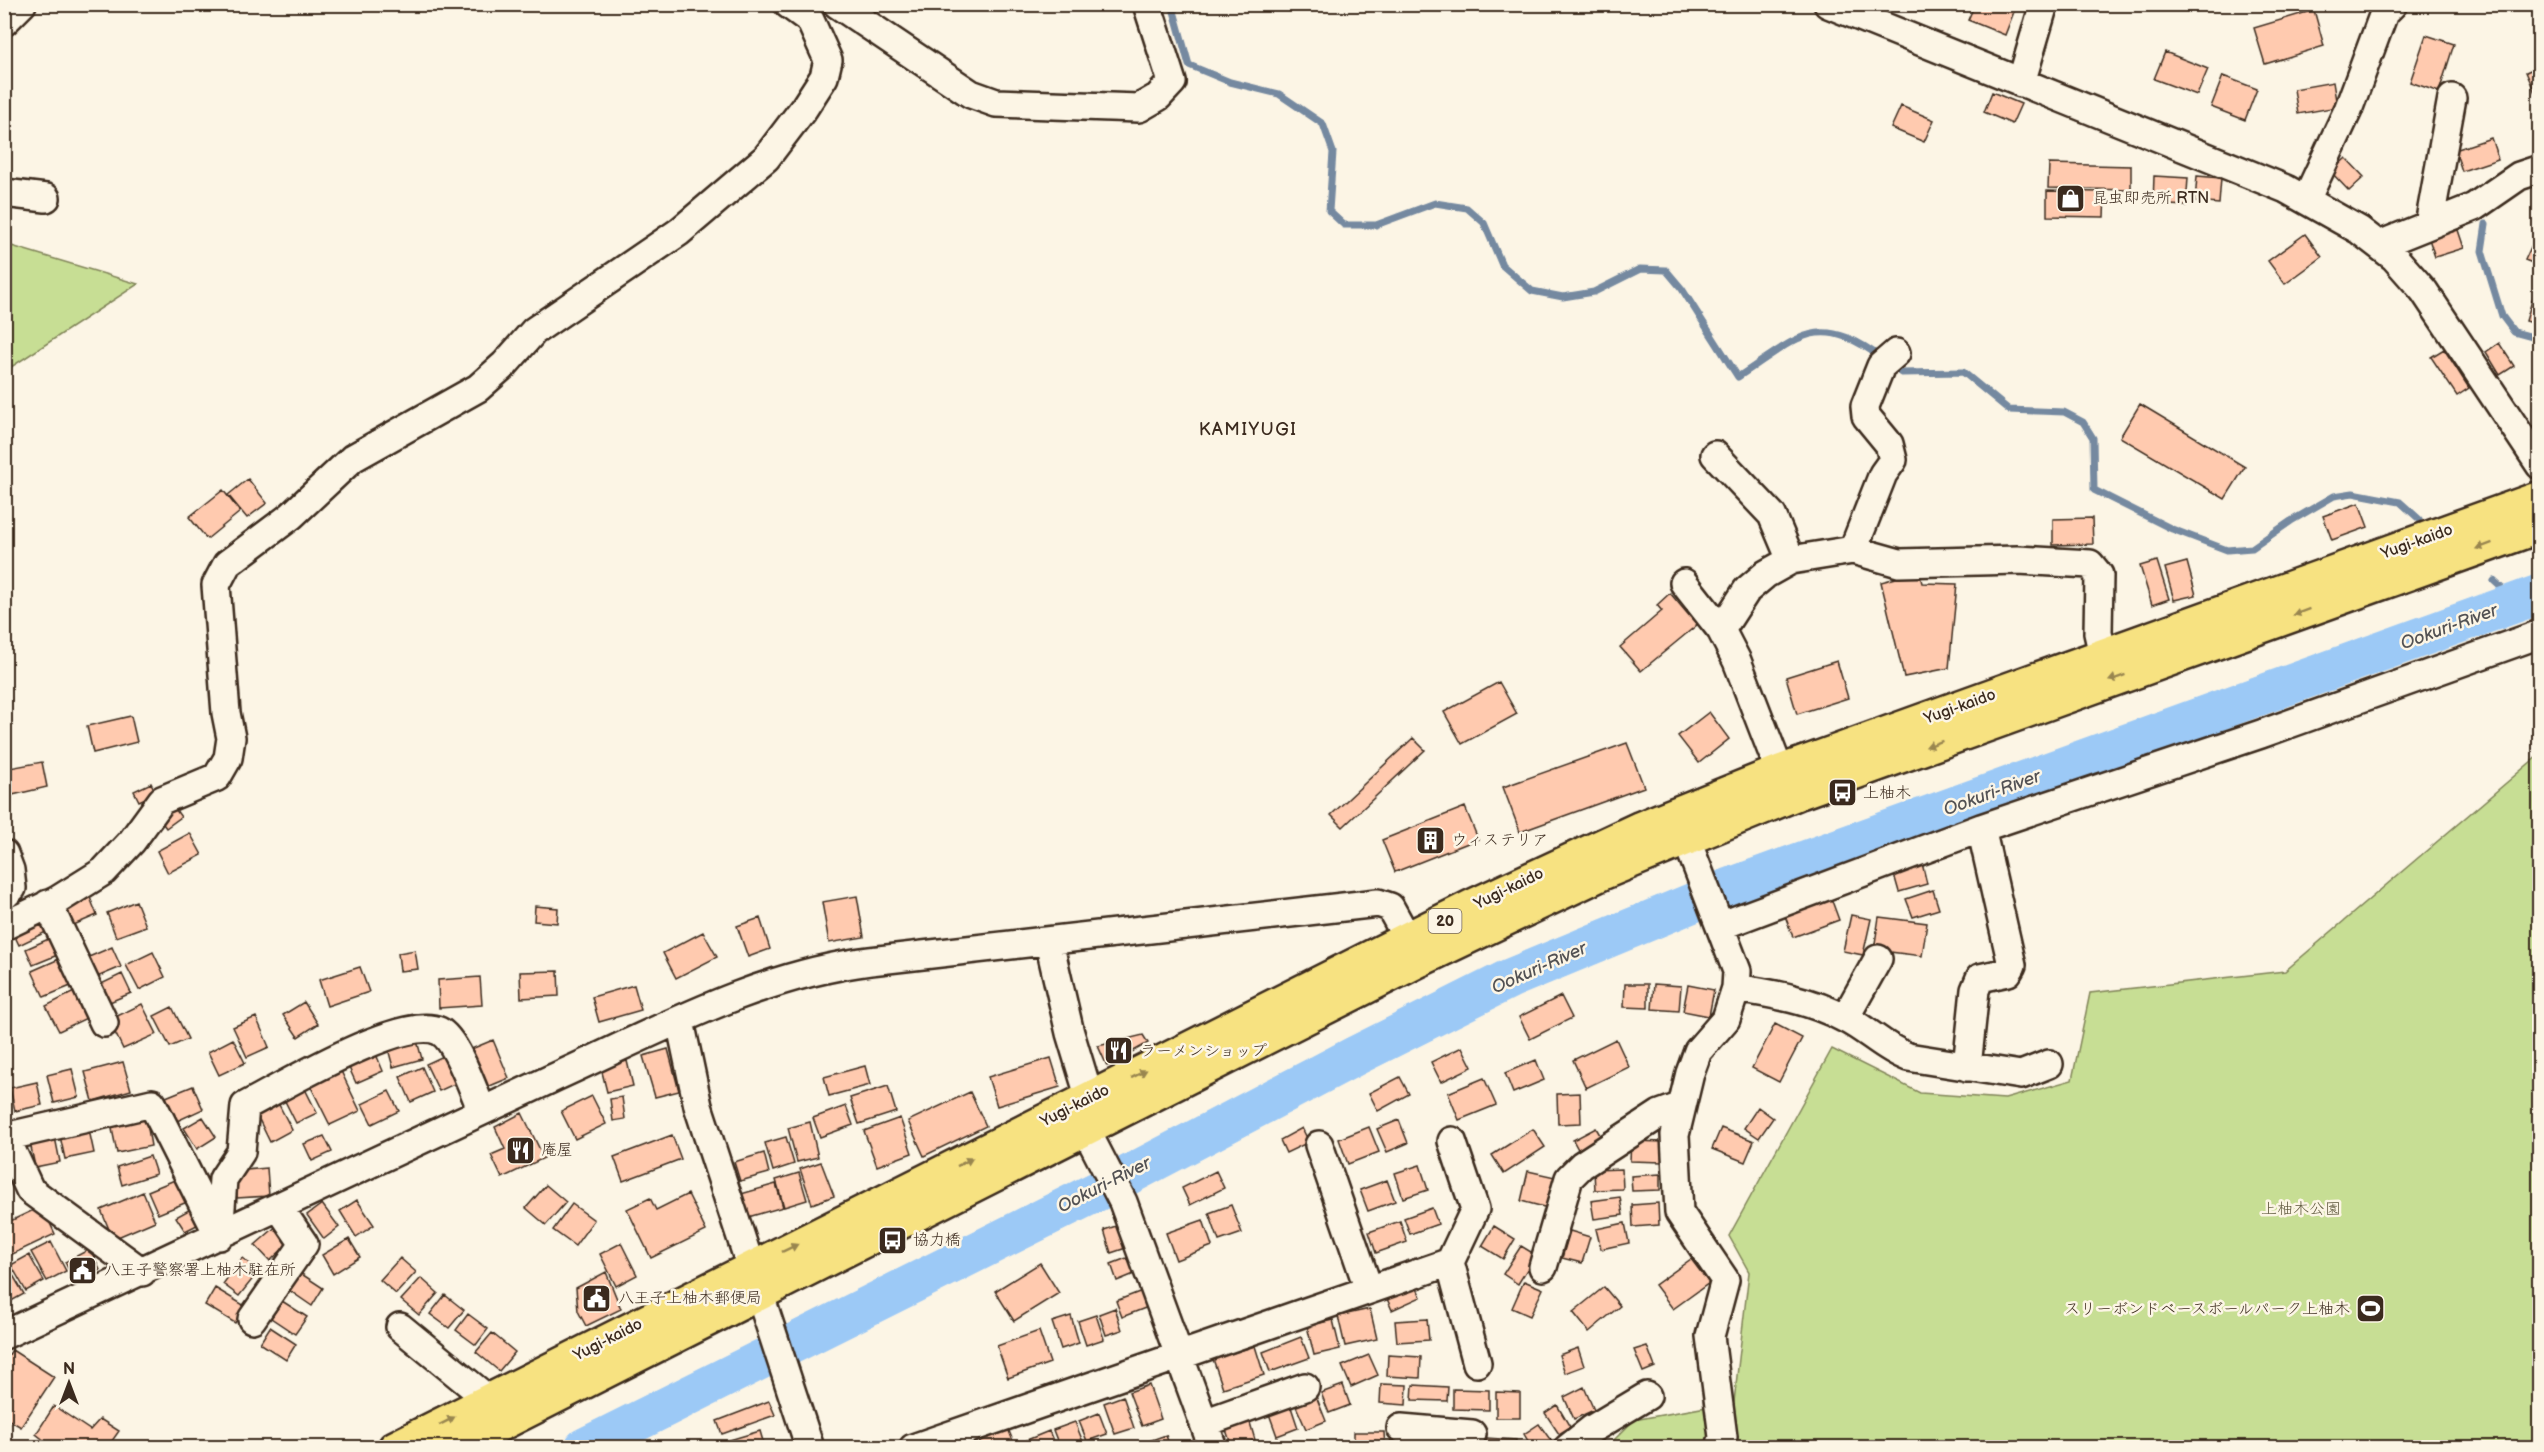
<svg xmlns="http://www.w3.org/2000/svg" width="2544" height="1452" viewBox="0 0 2544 1452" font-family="'Balsamiq Sans','Klee One',sans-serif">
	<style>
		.green { fill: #c7de94; stroke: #818459; stroke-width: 1.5 }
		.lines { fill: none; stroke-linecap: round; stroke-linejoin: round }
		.stream { stroke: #7589a0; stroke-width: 7 }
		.river { stroke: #9cc9f6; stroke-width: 40 }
		.building { fill: #ffcaaf; stroke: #3b2a1e; stroke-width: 1.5 }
		.minor-casing { stroke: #3b2a1e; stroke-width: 32 }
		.major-casing { stroke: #3b2a1e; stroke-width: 38 }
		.minor { stroke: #fcf5e5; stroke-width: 27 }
		.major { stroke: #f7e281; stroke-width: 33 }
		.oneway { fill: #998650 }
		.labels { text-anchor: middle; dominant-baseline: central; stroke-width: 5; stroke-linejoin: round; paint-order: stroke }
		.shield { fill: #fcf5e5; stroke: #75675a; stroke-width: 1.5 }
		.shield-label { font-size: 15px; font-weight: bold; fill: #3b2a1e }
		.poi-label { font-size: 16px; fill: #3b2a1e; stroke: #fcf5e5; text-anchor: start }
		.street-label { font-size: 16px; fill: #3b2a1e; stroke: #fcf5e5 }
		.park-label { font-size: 16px; fill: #5e573c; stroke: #fcf5e5 }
		.neighbourhood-label { font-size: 18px; letter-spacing: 1.5px; fill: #3b2a1e; stroke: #fcf5e5 }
		.water-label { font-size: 18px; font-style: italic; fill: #535254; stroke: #fcf5e5 }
	</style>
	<rect width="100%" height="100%" fill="#fcf5e5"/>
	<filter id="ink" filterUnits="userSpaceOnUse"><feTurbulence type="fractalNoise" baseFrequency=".0167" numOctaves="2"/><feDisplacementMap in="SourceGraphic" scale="12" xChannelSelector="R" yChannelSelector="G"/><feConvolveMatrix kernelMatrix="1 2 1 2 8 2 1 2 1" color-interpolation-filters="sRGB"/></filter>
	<g filter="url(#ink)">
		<path class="green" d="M5,244l133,40 -133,87z
			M2539,755v692l-933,1 28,-28 100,-18 15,-130 -20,-36 103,-187 88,44 85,6 67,-19 18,-87 195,-22z"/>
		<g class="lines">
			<path class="stream" d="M1172,4l17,61 41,17 49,12 44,30 10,28 -4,59 15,14h32l59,-22 32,5 17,15 18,42 30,26 31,6 31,-5 46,-23 26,1 16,19 56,88c59,-38 79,-68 145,-18
				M2486,224l-4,27 20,65 12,16 26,7
				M1891,366l10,7 62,-1 46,38 55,2 19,10 10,16 1,52 78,39 55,21 25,-2 39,-27 43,-25 19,-3 47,9 19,17
				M2494,581l23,21"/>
			<path class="river" d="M584,1448l514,-257 257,-135 156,-78 215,-89 814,-295"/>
		</g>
		<path class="building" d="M1975,4h42l-12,31 -37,-15z
			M2314,10l10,36 -59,18 -11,-36z
			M2426,35l28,9 -15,48 -29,-10z
			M2165,52l43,17 -11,26 -43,-16z
			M2540,66v30l-3,1 -11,-25z
			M2223,76l34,13 -12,31 -34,-13z
			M2333,82l4,25 -39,7 -4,-25z
			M1992,92l29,12 -9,20 -28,-12z
			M1901,106l33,14 -10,22 -33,-14z
			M2491,138l7,21 -36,12 -7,-21z
			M2346,158l18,19 -15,14 -18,-19z
			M2049,164l82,2v24l-83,-2z
			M2154,176l34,2 -2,28 -33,-2z
			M2197,176l24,2 -2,26 -24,-2z
			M2047,191l58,1 -1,25 -57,-1z
			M2458,230l6,18 -29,9 -6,-18z
			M2305,234l17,23 -37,27 -17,-23z
			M2536,236l4,1v29l-15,-6z
			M2535,290l5,1v34l-14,-4z
			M2499,343l15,23 -14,9 -14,-23z
			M2444,349l25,39 -12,8 -26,-39z
			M2140,404l105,63 -20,32 -105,-62z
			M248,479l19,24 -20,15 -19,-23z
			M223,490l17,22 -33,27 -18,-22z
			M2359,503l9,24 -36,13 -9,-24z
			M2092,518l1,26 -40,1v-26z
			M2157,561l12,38 -17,6 -12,-39z
			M2187,562l9,33 -22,5 -9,-32z
			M1919,572l3,11 35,1 -8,84 -45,9 -23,-95z
			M1670,593l27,32 -56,46 -21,-24 42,-36 -5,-6z
			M1837,661l11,37 -51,16 -11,-37z
			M1499,682l18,32 -55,30 -18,-32z
			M1709,712l20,27 -30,24 -21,-27z
			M131,716l6,26 -44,11 -6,-27z
			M1413,738l12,12 -82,77 -12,-12z
			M1627,743l17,44 -124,45 -17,-45z
			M42,762l5,25 -39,9 -4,-27z
			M151,783l5,10 -17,8 -5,-10z
			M173,806l8,11 -15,11 -8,-11z
			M1465,807l13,32 -83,33 -13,-32z
			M190,833l12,22 -34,18 -11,-22z
			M1922,863l5,21 -28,8 -6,-21z
			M1828,890l11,30 -46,17 -11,-29z
			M1933,890l6,19 -26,8 -7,-18z
			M89,895l8,20 -28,12 -8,-20z
			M857,896l7,41 -35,6 -7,-41z
			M136,901l10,25 -30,11 -9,-24z
			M535,906l23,2 -1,15 -23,-2z
			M38,915l8,17 -27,13 -8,-17z
			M1851,915l20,4 -8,36 -20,-4z
			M1879,917l48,6 -5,33 -48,-6z
			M760,918l10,31 -22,8 -11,-31z
			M703,932l14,25 -41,21 -13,-25z
			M53,937l7,17 -27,11 -7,-16z
			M112,947l9,20 -31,13 -8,-20z
			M415,950l3,19 -18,2 -2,-18z
			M153,952l12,25 -26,13 -13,-25z
			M66,956l12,27 -34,14 -12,-26z
			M360,967l9,25 -42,14 -8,-26z
			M558,971l1,25 -38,2 -1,-26z
			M122,974l9,19 -26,11 -8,-18z
			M480,977l2,28 -43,3 -1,-28z
			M1625,984h23v24l-24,-1z
			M1654,984l27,2 -2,25 -27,-2z
			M634,985l7,25 -42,12 -7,-25z
			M1688,985l26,5 -5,26 -26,-5z
			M80,989l13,26 -34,16 -13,-25z
			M1561,996l11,22 -42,21 -11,-22z
			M304,1002l14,22 -20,13 -15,-22z
			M142,1004l15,30 -34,15 -14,-29z
			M172,1007l16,32 -18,8 -16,-31z
			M256,1017l13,30 -22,10 -14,-30z
			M1775,1024l27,14 -23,44 -27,-14z
			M1143,1035l5,8 -41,23 -9,-20z
			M416,1037l6,22 -29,8 -6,-22z
			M233,1039l12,24 -26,12 -11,-23z
			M1616,1039l13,28 -43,21 -13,-28z
			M493,1040l16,38 -24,10 -16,-38z
			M373,1047l10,24 -27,12 -11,-24z
			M1462,1047l10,20 -31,15 -10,-20z
			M668,1049l11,42 -24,6 -12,-41z
			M450,1053l13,27 -24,11 -13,-27z
			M1051,1058l9,29 -63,19 -9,-29z
			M1536,1060l8,20 -31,13 -8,-20z
			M627,1061l6,25 -26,6 -6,-24z
			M123,1062l8,28 -38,11 -8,-29z
			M865,1066l5,19 -41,11 -5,-19z
			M422,1067l11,25 -22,10 -11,-25z
			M72,1069l7,28 -25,6 -7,-28z
			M340,1069l20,42 -30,14 -21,-42z
			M1400,1077l9,17 -31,17 -9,-18z
			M1484,1078l12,27 -37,15 -11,-27z
			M37,1082l5,23 -27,6 -5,-23z
			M302,1083l15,30 -21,10 -15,-30z
			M193,1086l10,23 -26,12 -11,-24z
			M888,1086l8,26 -37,12 -9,-26z
			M389,1091l10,20 -27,13 -10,-20z
			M970,1092l16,34 -62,30 -16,-35z
			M1580,1093l1,30 -23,1 -1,-30z
			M592,1096l14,28 -31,15 -14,-28z
			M622,1097l3,22 -12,2 -3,-22z
			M276,1099l16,31 -22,12 -16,-33z
			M846,1106l7,19 -33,12 -7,-19z
			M1758,1107l15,11 -14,20 -15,-10z
			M522,1113l22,45 -42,20 -11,-23 14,-6 -10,-22z
			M146,1117l5,29 -34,7 -6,-29z
			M203,1117l13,20 -19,12 -13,-21z
			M900,1118l12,35 -35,13 -13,-35z
			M1399,1120l9,23 -21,9 -10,-23z
			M810,1122l8,35 -21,5 -9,-34z
			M1369,1127l10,25 -31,12 -9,-25z
			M1302,1128l7,14 -23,11 -6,-13z
			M1596,1128l7,12 -23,13 -7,-13z
			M1721,1128l33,13 -9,21 -33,-13z
			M1533,1129l12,18 -41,27 -12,-19z
			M89,1130l5,23 -29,6 -5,-23z
			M672,1135l9,24 -58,22 -9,-24z
			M324,1136l8,16 -20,9 -8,-17z
			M55,1137l5,25 -25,5 -5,-25z
			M786,1137l8,27 -21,7 -8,-28z
			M1631,1141l33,1 -1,20 -33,-1z
			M764,1153l5,20 -29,8 -6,-19z
			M150,1156l6,18 -34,11 -5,-18z
			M821,1162l13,34 -22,8 -12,-35z
			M1420,1165l8,25 -25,8 -8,-25z
			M267,1168l2,28 -32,2 -2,-27z
			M1622,1169l1,20 -28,1 -1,-20z
			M1216,1171l8,17 -34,17 -8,-17z
			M1528,1171l27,6 -7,31 -27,-7z
			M799,1173l8,27 -23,7 -8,-27z
			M1660,1174v16l-28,1 -1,-15z
			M182,1177l10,23 -34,14 -10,-23z
			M1387,1180l8,21 -27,10 -8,-21z
			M776,1184l7,23 -35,10 -7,-23z
			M546,1185l20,17 -20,23 -20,-17z
			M143,1192l12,29 -42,18 -12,-29z
			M688,1194l18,37 -55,27 -24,-49 23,-11 6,12z
			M1620,1197l3,18 -29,4 -3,-18z
			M357,1200l17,25 -18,12 -16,-26z
			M1658,1203l1,22 -26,2 -1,-22z
			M322,1204l17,23 -15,12 -17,-24z
			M572,1204l22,16 -19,26 -22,-16z
			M1231,1205l11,28 -23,8 -10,-28z
			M42,1206l13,28 -51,24v-34z
			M196,1206l9,15 -20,10 -9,-14z
			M1432,1208l6,16 -28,10 -6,-16z
			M1203,1220l9,26 -36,14 -10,-27z
			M1400,1221l7,21 -31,11 -7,-21z
			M1625,1223l4,20 -28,6 -5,-20z
			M279,1224l14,15 -23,22 -15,-16z
			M1122,1224l7,23 -18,6 -7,-23z
			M1494,1226l21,13 -12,20 -21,-13z
			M1570,1231l20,6 -8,26 -20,-5z
			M349,1239l11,18 -27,17 -11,-19z
			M51,1242l15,29 -19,10 -16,-29z
			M621,1243l16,32 -21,11 -16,-32z
			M1521,1246l15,9 -18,29 -15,-10z
			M90,1249l10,21 -15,8 3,5 -10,5 -13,-26z
			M29,1255l15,26 -18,10 -15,-26z
			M1132,1256l7,16 -22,9 -6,-17z
			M242,1258l17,13 -20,25 -16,-12z
			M400,1258l16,14 -20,22 -16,-14z
			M1691,1259l18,24 -36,26 -18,-24z
			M1040,1263l19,30 -45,28 -19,-30z
			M7,1265l17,29 -20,11v-39z
			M297,1271l26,17 -11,18 -26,-18z
			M606,1272l15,37 -35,17 -8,-15 -2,-23z
			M421,1278l17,15 -19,22 -18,-15z
			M1413,1280l8,17 -29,13 -8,-18z
			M1524,1281l19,8 -13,27 -18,-8z
			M1604,1287l16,19 -31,26 -16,-20z
			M215,1288l30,18 -10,17 -30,-18z
			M1142,1291l6,16 -26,10 -6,-16z
			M445,1295l19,15 -15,18 -19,-14z
			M282,1301l25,16 -12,17 -24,-16z
			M1115,1308l7,22 -16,5 -7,-21z
			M1370,1309l7,30 -32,7 -7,-30z
			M468,1314l20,15 -12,16 -20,-15z
			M1096,1315l8,24 -18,6 -8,-24z
			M1071,1316l8,27 -18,6 -9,-27z
			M1427,1319l2,21 -32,2 -2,-21z
			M1333,1320l7,29 -26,6 -7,-29z
			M270,1327l26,17 -10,16 -26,-17z
			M1039,1331l11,32 -42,15 -11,-32z
			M492,1333l23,19 -16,19 -23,-19z
			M1301,1337l8,21 -39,14 -7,-20z
			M1255,1346l9,29 -41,13 -10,-29z
			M1647,1346l8,21 -12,5 -9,-22z
			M1578,1348l6,18 -19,7 -6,-18z
			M12,1350l42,27 -33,50 -17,-10v-55z
			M1369,1355l9,20 -27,12 -9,-21z
			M1388,1355l33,2 -1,21 -33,-2z
			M1381,1384l26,1 -1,20 -26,-2z
			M1149,1385l12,34 -19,7 -13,-34z
			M1343,1385l7,20 -21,8 -8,-20z
			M1413,1385l35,2 -1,14 -35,-1z
			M1584,1387l10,23 -20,9 -10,-22z
			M1453,1389l36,1v20l-36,-1z
			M1496,1392l24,1v25h-24z
			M1123,1396l11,32 -19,6 -11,-31z
			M1316,1396l10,25 -20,8 -11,-25z
			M769,1401l6,14 -53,19 -5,-13z
			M1290,1404l8,24 -21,8 -9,-25z
			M1557,1405l13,22 -11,7 -14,-21z
			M54,1406l36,24 10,-11 19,12 -12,17h-53l-18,-14z
			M1099,1413l8,21 -20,7 -8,-20z
			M1249,1419l6,21 -23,7 -7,-20z
			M1075,1422l8,20 -23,6 -7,-18z
			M1539,1424l13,18 -8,6h-12l-8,-14z
			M1007,1426l8,20 -33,2 -4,-11z
			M760,1431l5,17h-48l-1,-4z
			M1049,1431l7,17h-26l-3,-8z
			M1354,1432h30l1,16h-31z
			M1166,1435l4,13h-41z
			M1391,1436l31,1v11h-32z
			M1486,1438l30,2v8h-30z"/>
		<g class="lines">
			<defs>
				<path id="minor" d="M837,4l134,90 25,9 143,5 19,-11 14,-15 -25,-78
					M1828,4l458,185 73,41 35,27 30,34 116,174
					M4,22l18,-18
					M2021,83l23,-79
					M4,193l42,5
					M2306,200l42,-90 36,-97 9,-9
					M2429,225l23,-127
					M2379,245l95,-38 45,-31 21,-7
					M1715,455l57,60 19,45
					M1853,550l30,-76 10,-14 -4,-16 -23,-28 -1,-10 16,-40 15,-13
					M1684,583l37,47 16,31 43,111
					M1721,630l26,-40 19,-16 25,-14 62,-10 46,13 119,-3 72,4 9,11 -1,58 5,22
					M1686,838l51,133 -1,17 -10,31 -28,32 -8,22 -15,62 4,77 46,68 -15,56 13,101 -3,11
					M4,854l6,16 2,18 -8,8
					M48,904l56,119
					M4,926l52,-25 48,-30 28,-30 30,-41 55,-23 11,-19 3,-20 -5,-25 -10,-128 11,-21 64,-48 62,-58 125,-70 27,-24 29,-33 145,-99 87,-74 38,-50 20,-31 4,-17 -18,-40 -22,-16
					M1720,926l261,-98 280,-94 279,-100
					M1049,942l21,91 20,66
					M1736,988c38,6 74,12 108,30 23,11 40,30 64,39l113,18 28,-11
					M1845,1018l33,-59
					M680,1021l18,85 112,342
					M1967,1067l8,-77 5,-12 28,-6 4,-7 -31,-137
					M1086,1130l37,72 90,246
					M4,1134l26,56 112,82
					M5,1137l147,-34 66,131
					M1319,1145l50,145
					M219,1236l4,-57 18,-27 4,-46c35,-18 158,-92 194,-75 17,8 35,61 43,80
					M1450,1262l27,101
					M1543,1267l26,-89 13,-13 78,-51 22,-8
					M252,1319l52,-75 -25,-37
					M400,1327l89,73
					M4,1335c183,-84 364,-172 547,-256 102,-46 206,-104 319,-118l508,-58 12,4 27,49
					M1204,1423l101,-36
					M1401,1428l71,6
					M913,1448l537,-186 25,-53 -23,-68
					M1568,1448l24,-19 55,-33"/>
				<path id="major" d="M395,1448l1076,-541 170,-79 139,-56 760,-274
					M453,1448l966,-488 183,-87 198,-81 740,-266"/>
			</defs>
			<use href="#minor" class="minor-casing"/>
			<use href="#major" class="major-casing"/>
			<use href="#minor" class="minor"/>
			<use href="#major" class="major"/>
		</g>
		<defs><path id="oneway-solid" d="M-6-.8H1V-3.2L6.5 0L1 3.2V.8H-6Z" transform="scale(1.5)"/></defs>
		<g class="oneway">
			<use href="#oneway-solid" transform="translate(2484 546) rotate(160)"/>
			<use href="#oneway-solid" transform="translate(2301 612) rotate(160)"/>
			<use href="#oneway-solid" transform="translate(2117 678) rotate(160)"/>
			<use href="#oneway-solid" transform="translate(1934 744) rotate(160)"/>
			<use href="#oneway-solid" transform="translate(1139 1074) rotate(-27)"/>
			<use href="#oneway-solid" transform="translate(965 1162) rotate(-27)"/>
			<use href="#oneway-solid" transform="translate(790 1248) rotate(-26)"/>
			<use href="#oneway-solid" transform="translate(447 1421) rotate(-27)"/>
		</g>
	</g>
	<defs>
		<symbol id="shop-square" viewBox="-11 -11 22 22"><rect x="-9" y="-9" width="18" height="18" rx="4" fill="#3b2a1e" stroke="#fcf5e5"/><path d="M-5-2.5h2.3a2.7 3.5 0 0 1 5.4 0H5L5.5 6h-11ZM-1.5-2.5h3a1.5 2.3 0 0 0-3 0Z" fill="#fff"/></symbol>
		<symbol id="bus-square" viewBox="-11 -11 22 22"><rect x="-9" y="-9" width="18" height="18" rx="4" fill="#3b2a1e" stroke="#fcf5e5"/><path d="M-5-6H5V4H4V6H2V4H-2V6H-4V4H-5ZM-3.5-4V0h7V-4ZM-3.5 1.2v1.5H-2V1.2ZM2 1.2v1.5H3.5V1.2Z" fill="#fff"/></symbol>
		<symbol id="building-square" viewBox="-11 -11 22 22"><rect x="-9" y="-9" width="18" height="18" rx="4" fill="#3b2a1e" stroke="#fcf5e5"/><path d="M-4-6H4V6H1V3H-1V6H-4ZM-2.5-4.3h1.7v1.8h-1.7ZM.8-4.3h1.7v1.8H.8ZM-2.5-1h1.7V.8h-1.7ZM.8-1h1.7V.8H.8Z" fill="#fff"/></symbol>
		<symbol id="restaurant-square" viewBox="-11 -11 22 22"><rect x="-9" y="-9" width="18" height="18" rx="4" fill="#3b2a1e" stroke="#fcf5e5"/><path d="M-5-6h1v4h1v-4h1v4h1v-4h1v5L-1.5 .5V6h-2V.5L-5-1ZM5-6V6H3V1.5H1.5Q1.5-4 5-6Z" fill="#fff"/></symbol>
		<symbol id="civic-square" viewBox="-11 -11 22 22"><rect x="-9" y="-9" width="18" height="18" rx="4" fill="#3b2a1e" stroke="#fcf5e5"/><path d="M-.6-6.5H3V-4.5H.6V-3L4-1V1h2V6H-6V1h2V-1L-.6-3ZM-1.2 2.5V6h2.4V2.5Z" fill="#fff"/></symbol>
		<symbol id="stadium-square" viewBox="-11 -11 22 22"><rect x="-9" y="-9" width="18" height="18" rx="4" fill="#3b2a1e" stroke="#fcf5e5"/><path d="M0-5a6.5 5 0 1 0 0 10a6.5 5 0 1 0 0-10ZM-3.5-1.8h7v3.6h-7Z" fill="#fff"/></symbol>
	</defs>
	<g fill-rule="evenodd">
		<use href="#shop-square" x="2054" y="182" width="33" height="33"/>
		<use href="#bus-square" x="1826" y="776" width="33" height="33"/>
		<use href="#building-square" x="1414" y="824" width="33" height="33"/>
		<use href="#restaurant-square" x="1102" y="1034" width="33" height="33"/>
		<use href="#restaurant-square" x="504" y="1134" width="33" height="33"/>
		<use href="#bus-square" x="876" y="1224" width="33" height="33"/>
		<use href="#civic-square" x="66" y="1254" width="33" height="33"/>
		<use href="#civic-square" x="580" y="1282" width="33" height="33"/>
		<use href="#stadium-square" x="2354" y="1292" width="33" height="33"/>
	</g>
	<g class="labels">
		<rect class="shield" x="1428.5" y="909" width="33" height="24" rx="4.5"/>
		<g class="shield-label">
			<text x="1445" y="921">20</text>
		</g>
		<g class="poi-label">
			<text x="2092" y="198">昆虫即売所 RTN</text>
			<text x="1863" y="793">上柚木</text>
			<text x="1451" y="840">ウィステリア</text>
			<text x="1140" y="1051">ラーメンショップ</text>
			<text x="541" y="1150">庵屋</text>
			<text x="913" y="1240">協力橋</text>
			<text x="104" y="1270">八王子警察署上柚木駐在所</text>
			<text x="618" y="1298">八王子上柚木郵便局</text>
			<text x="2350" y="1309" text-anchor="end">スリーボンドベースボールパーク上柚木</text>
		</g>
		<g class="street-label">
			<text transform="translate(2417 542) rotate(-20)">Yugi-kaido</text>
			<text transform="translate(1960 707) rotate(-20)">Yugi-kaido</text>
			<text transform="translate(1509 889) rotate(-26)">Yugi-kaido</text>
			<text transform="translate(1075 1106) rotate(-27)">Yugi-kaido</text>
			<text transform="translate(608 1340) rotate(-27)">Yugi-kaido</text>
		</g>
		<g class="park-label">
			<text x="2301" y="1209">上柚木公園</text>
		</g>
		<g class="neighbourhood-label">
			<text x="1248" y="429">KAMIYUGI</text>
		</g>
		<g class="water-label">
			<text transform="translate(2449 627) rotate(-20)">Ookuri-River</text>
			<text transform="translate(1992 793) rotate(-20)">Ookuri-River</text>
			<text transform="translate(1539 968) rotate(-24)">Ookuri-River</text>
			<text transform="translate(1104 1185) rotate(-27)">Ookuri-River</text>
		</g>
	</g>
	<rect width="2544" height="1452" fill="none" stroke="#fcf5e5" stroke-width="24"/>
	<rect x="12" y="12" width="2520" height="1428" fill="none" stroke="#3b2a1e" stroke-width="2" filter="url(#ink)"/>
	<g transform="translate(69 1383)" stroke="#fcf5e5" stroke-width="4.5" paint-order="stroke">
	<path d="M0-4.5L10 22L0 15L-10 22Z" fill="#3b2a1e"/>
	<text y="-9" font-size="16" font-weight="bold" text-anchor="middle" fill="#3b2a1e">N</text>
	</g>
</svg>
